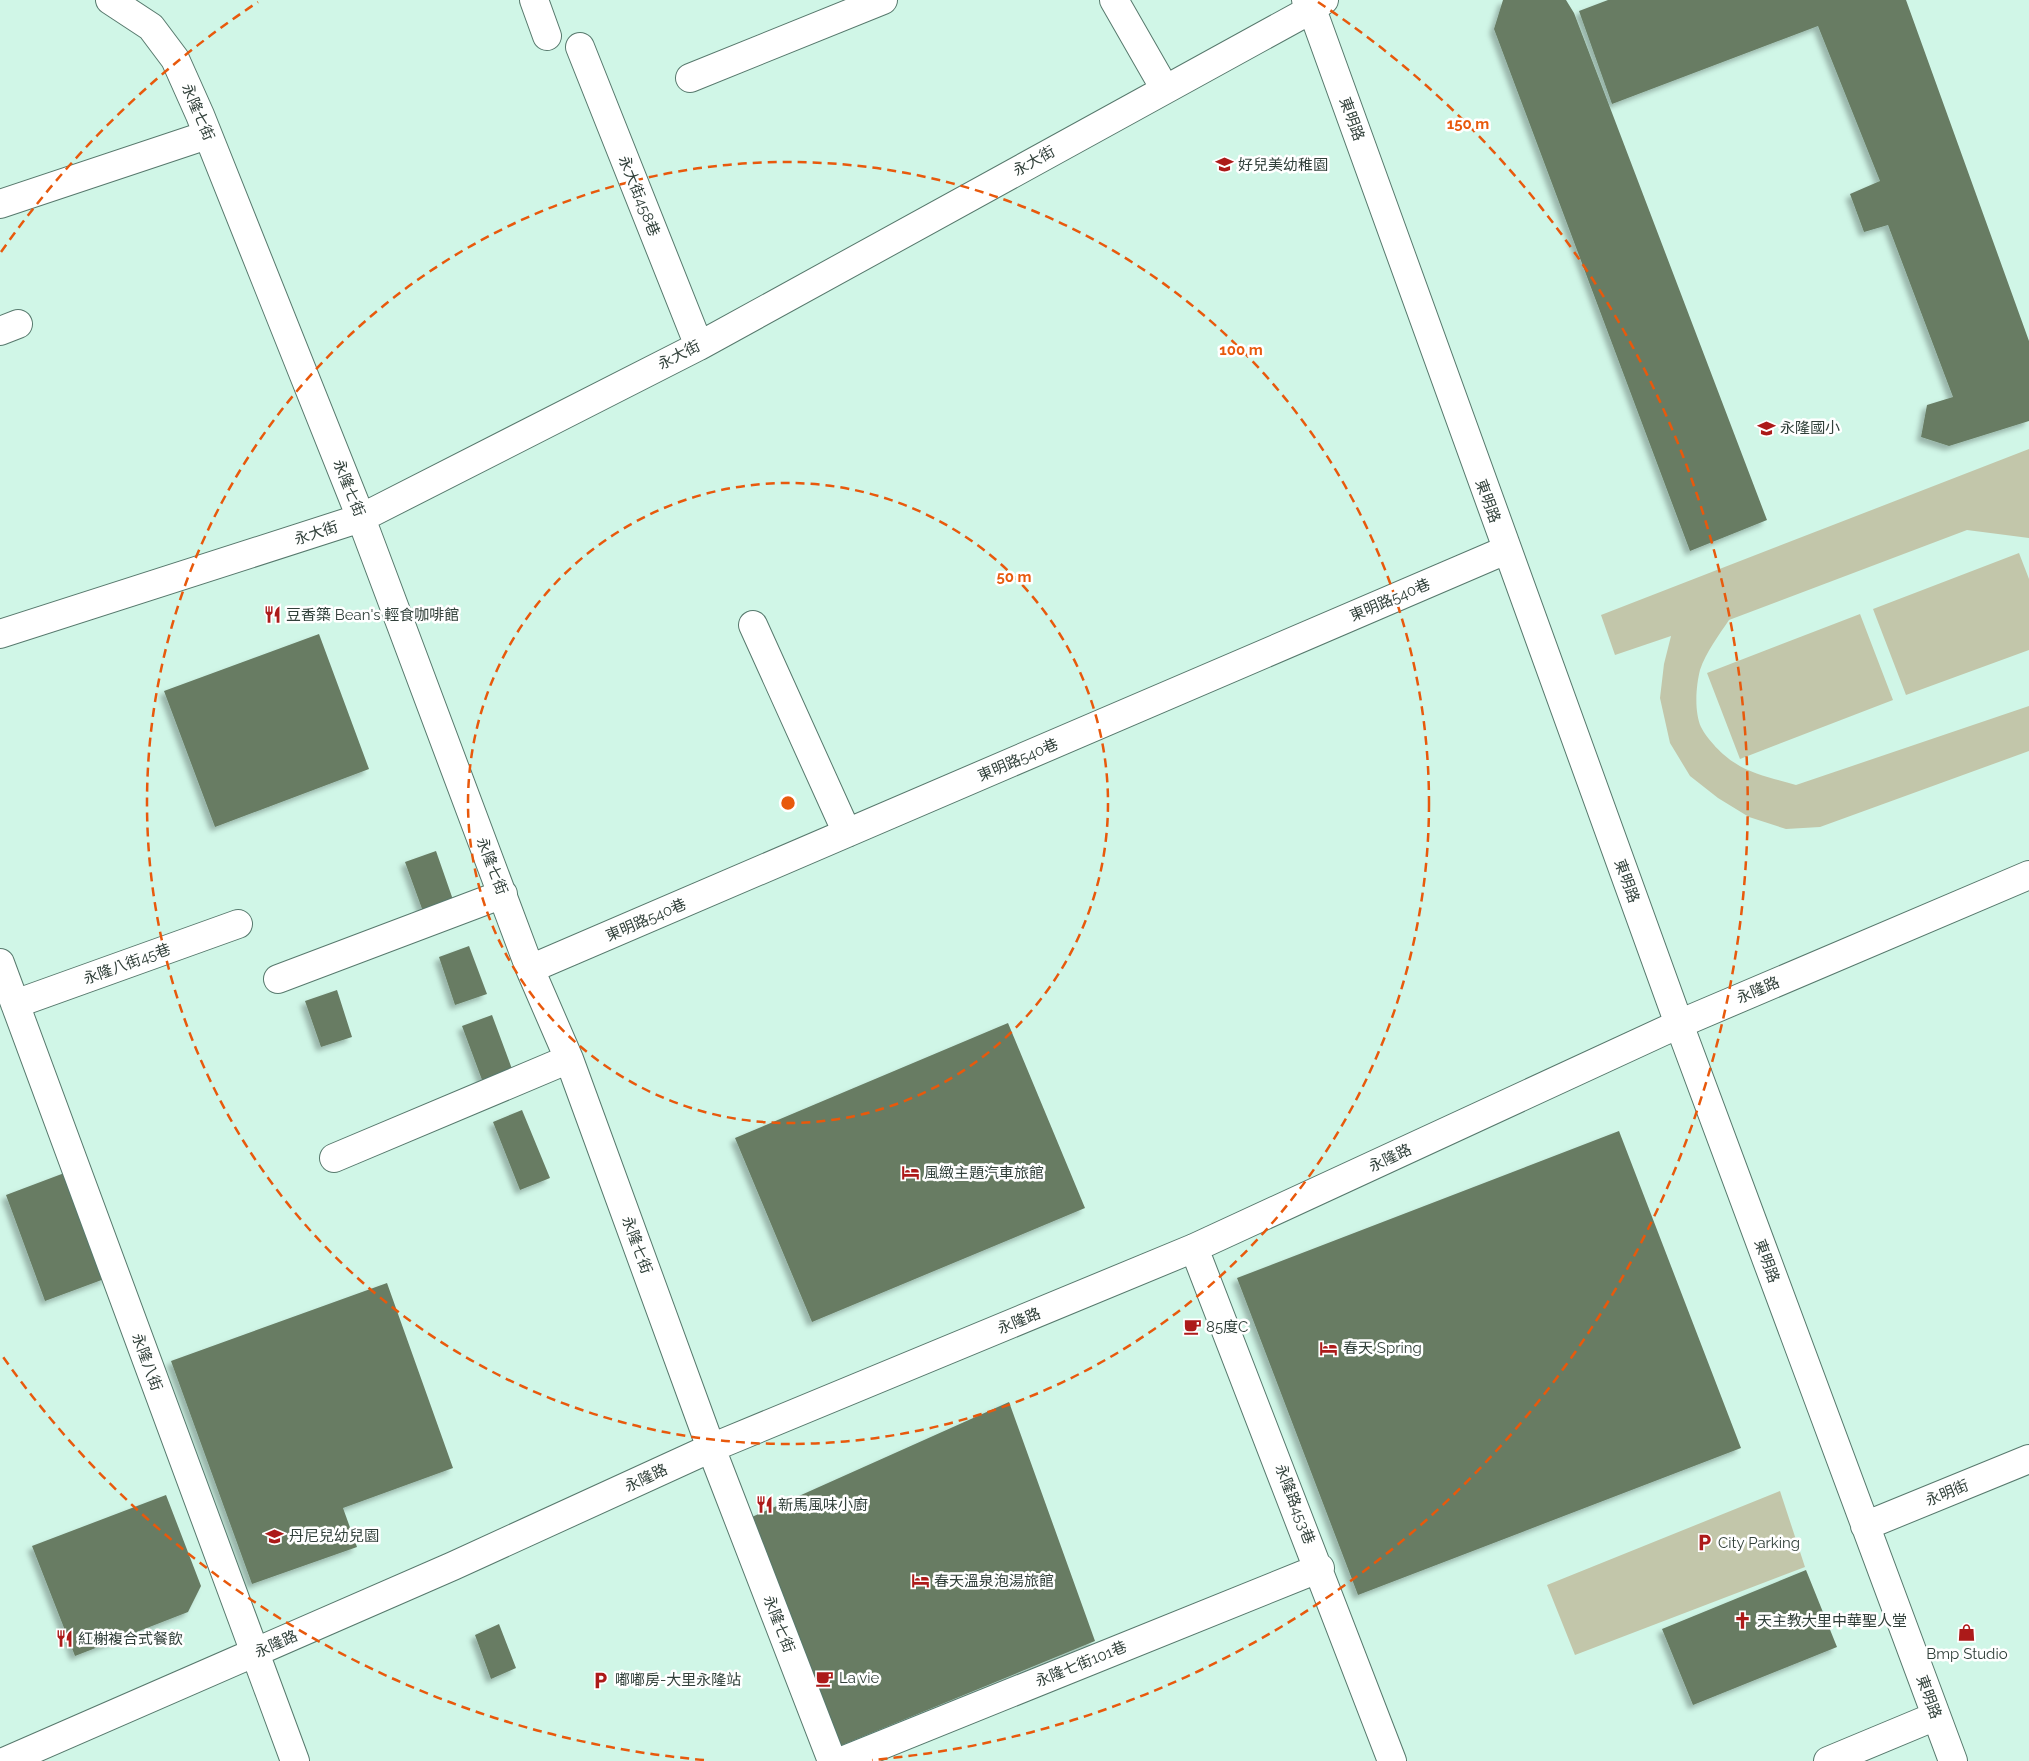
<svg xmlns="http://www.w3.org/2000/svg" width="2029" height="1761" viewBox="0 0 2029 1761" font-family="Raleway,'Noto Sans TC',sans-serif">
	<style>
		.green { fill: #c2c6aa }
		.building { fill: #677c64; filter: url(#shadow) }
		.lines { fill: none; stroke-linecap: round; stroke-linejoin: round }
		.minor-casing { stroke: #57796d; stroke-width: 30 }
		.minor { stroke: #fff; stroke-width: 28 }
		.ring { fill: none; stroke: #e8590c; stroke-width: 2.5; stroke-dasharray: 9 6 }
		.labels { text-anchor: middle; dominant-baseline: central; stroke-width: 5; stroke-linejoin: round; paint-order: stroke }
		.street-label { font-size: 15px; fill: #31403a; stroke: #fff }
		.poi-label { font-size: 15px; fill: #31403a; stroke: #fff; text-anchor: start }
		.centre { fill: #e8590c; stroke: #fff; stroke-width: 2.5 }
		.ring-label { font-size: 15px; text-anchor: middle; font-weight: bold; fill: #e8590c; stroke: #fff; stroke-width: 5; stroke-linejoin: round; paint-order: stroke }
	</style>
	<defs>
		<filter id="shadow"><feDropShadow dx="-4.5" dy="4.5" stdDeviation="2.5" flood-color="#0004"/></filter>
	</defs>
	<rect width="100%" height="100%" fill="#d0f6e7"/>
	<path class="green" d="M2029,449v89l-62,-8 -238,90c-10,15 -23,32 -29,50 -4,16 -6,41 1,57 6,12 22,29 34,36 18,12 41,16 61,22l233,-79v45l-209,76 -34,2 -37,-12 -31,-19 -28,-22 -20,-33 -10,-45 4,-34 7,-28 -56,19 -14,-40z
		M2019,553l10,26v71l-123,45 -33,-86z
		M1860,614l33,86 -153,59 -33,-86z
		M1780,1491l25,76 -230,88 -28,-70z"/>
	<path class="building" d="M1503,0h63l8,13 193,507 -77,31 -196,-522z
		M1608,0h298l123,341v80l-80,25 -28,-9 6,-32 26,-8 -65,-172 -24,7 -14,-38 30,-13 -62,-155 -206,78 -33,-93z
		M319,634l50,135 -154,58 -51,-136z
		M436,851l23,66 -30,11 -24,-66z
		M469,946l18,48 -32,11 -16,-48z
		M337,990l15,47 -31,10 -16,-46z
		M492,1015l23,62 -30,11 -23,-62z
		M1008,1023l77,185 -273,114 -77,-184z
		M522,1110l28,68 -30,12 -27,-68z
		M1619,1131l122,317 -383,147 -121,-317z
		M67,1172l40,106 -62,23 -39,-106z
		M387,1283l66,185 -110,40 14,39 -105,37 -81,-223z
		M1009,1402l86,239 -265,109 -87,-229z
		M166,1495l35,91 -13,26 -113,44 -43,-110z
		M1806,1570l31,77 -144,58 -31,-76z
		M499,1624l17,44 -25,11 -16,-44z"/>
	<g class="lines">
		<defs>
			<path id="minor" d="M110,0l41,27 24,32 25,56 161,403 169,451 39,90 142,389 121,313
				M534,0l13,36
				M1114,0l51,89
				M1306,0l6,9 367,1015 274,737
				M580,47l119,299
				M690,78l193,-78
				M0,204l207,-69
				M0,331l18,-7
				M753,625l94,208
				M0,634l361,-116 338,-172 613,-337 12,-9
				M0,963l295,798
				M530,969l976,-419
				M278,979l225,-85
				M15,1004l223,-80
				M334,1158l235,-99
				M1194,1248l198,513
				M1865,1526l164,-67
				M6,1761l447,-195 258,-118 483,-200 485,-224 350,-149
				M842,1761l478,-193
				M1828,1761l108,-45"/>
		</defs>
		<use href="#minor" class="minor-casing"/>
		<use href="#minor" class="minor"/>
	</g>
	<g class="ring">
		<circle cx="788" cy="803" r="320"/>
		<circle cx="788" cy="803" r="641"/>
		<path d="M704 1760A961 961 0 0 1 1 1354M1 252A961 961 0 0 1 258 2M1318 2A961 961 0 0 1 872 1760"/>
	</g>
	<defs>
		<symbol id="school-bare" viewBox="-9 -9 18 18"><path d="M0-5L7-2L0 1L-7-2ZM-4 1L0 2.5L4 1V4Q0 6-4 4Z" fill="#ac1a19" stroke="#fff" stroke-width="2.5" paint-order="stroke"/></symbol>
		<symbol id="restaurant-bare" viewBox="-9 -9 18 18"><path d="M-5-6h1v4h1v-4h1v4h1v-4h1v5L-1.5 .5V6h-2V.5L-5-1ZM5-6V6H3V1.5H1.5Q1.5-4 5-6Z" fill="#ac1a19" stroke="#fff" stroke-width="2.5" paint-order="stroke"/></symbol>
		<symbol id="hotel-bare" viewBox="-9 -9 18 18"><path d="M-6-4.5h1.5V1H6V5H4.5V3h-9V5H-6ZM-4 0a1.8 1.8 0 1 1 3.6 0ZM.5 0V-2.5h3Q6-2.5 6 0Z" fill="#ac1a19" stroke="#fff" stroke-width="2.5" paint-order="stroke"/></symbol>
		<symbol id="cafe-bare" viewBox="-9 -9 18 18"><path d="M-5.5-4.5H6V0H3Q3 3.5 0 3.5H-2.5Q-5.5 3.5-5.5 0ZM3-3.2v2h1.7v-2ZM-6 4.5H4V6H-6Z" fill="#ac1a19" stroke="#fff" stroke-width="2.5" paint-order="stroke"/></symbol>
		<symbol id="parking-bare" viewBox="-9 -9 18 18"><path d="M-3.5-5.5H1a3.5 3.5 0 0 1 0 7H-1V5.5H-3.5ZM-1-3.4V-.6H.8a1.4 1.4 0 0 0 0-2.8Z" fill="#ac1a19" stroke="#fff" stroke-width="2.5" paint-order="stroke"/></symbol>
		<symbol id="church-bare" viewBox="-9 -9 18 18"><path d="M-1.2-6h2.4v3.5h3.3v2.4h-3.3V6h-2.4V-.1h-3.3v-2.4h3.3Z" fill="#ac1a19" stroke="#fff" stroke-width="2.5" paint-order="stroke"/></symbol>
		<symbol id="shop-bare" viewBox="-9 -9 18 18"><path d="M-5-2.5h2.3a2.7 3.5 0 0 1 5.4 0H5L5.5 6h-11ZM-1.5-2.5h3a1.5 2.3 0 0 0-3 0Z" fill="#ac1a19" stroke="#fff" stroke-width="2.5" paint-order="stroke"/></symbol>
	</defs>
	<g fill-rule="evenodd">
		<use href="#school-bare" x="1212" y="152" width="25" height="25"/>
		<use href="#school-bare" x="1754" y="416" width="25" height="25"/>
		<use href="#restaurant-bare" x="260" y="602" width="25" height="25"/>
		<use href="#hotel-bare" x="898" y="1160" width="25" height="25"/>
		<use href="#cafe-bare" x="1180" y="1314" width="25" height="25"/>
		<use href="#hotel-bare" x="1316" y="1336" width="25" height="25"/>
		<use href="#restaurant-bare" x="752" y="1492" width="25" height="25"/>
		<use href="#school-bare" x="262" y="1524" width="25" height="25"/>
		<use href="#parking-bare" x="1692" y="1530" width="25" height="25"/>
		<use href="#hotel-bare" x="908" y="1568" width="25" height="25"/>
		<use href="#church-bare" x="1730" y="1608" width="25" height="25"/>
		<use href="#shop-bare" x="1954" y="1620" width="25" height="25"/>
		<use href="#restaurant-bare" x="52" y="1626" width="25" height="25"/>
		<use href="#cafe-bare" x="812" y="1666" width="25" height="25"/>
		<use href="#parking-bare" x="588" y="1668" width="25" height="25"/>
	</g>
	<g class="labels">
		<g class="street-label">
			<text transform="translate(198 112) rotate(67)">永隆七街</text>
			<text transform="translate(1352 119) rotate(70)">東明路</text>
			<text transform="translate(1034 161) rotate(-29)">永大街</text>
			<text transform="translate(639 196) rotate(68)">永大街458巷</text>
			<text transform="translate(679 355) rotate(-27)">永大街</text>
			<text transform="translate(349 488) rotate(68)">永隆七街</text>
			<text transform="translate(1488 501) rotate(70)">東明路</text>
			<text transform="translate(316 533) rotate(-18)">永大街</text>
			<text transform="translate(1390 600) rotate(-23)">東明路540巷</text>
			<text transform="translate(1018 760) rotate(-23)">東明路540巷</text>
			<text transform="translate(492 866) rotate(69)">永隆七街</text>
			<text transform="translate(1627 881) rotate(70)">東明路</text>
			<text transform="translate(646 920) rotate(-23)">東明路540巷</text>
			<text transform="translate(127 964) rotate(-20)">永隆八街45巷</text>
			<text transform="translate(1758 990) rotate(-23)">永隆路</text>
			<text transform="translate(1390 1158) rotate(-25)">永隆路</text>
			<text transform="translate(637 1245) rotate(70)">永隆七街</text>
			<text transform="translate(1767 1261) rotate(70)">東明路</text>
			<text transform="translate(1019 1321) rotate(-22)">永隆路</text>
			<text transform="translate(147 1362) rotate(70)">永隆八街</text>
			<text transform="translate(646 1478) rotate(-25)">永隆路</text>
			<text transform="translate(1947 1493) rotate(-22)">永明街</text>
			<text transform="translate(1295 1504) rotate(69)">永隆路453巷</text>
			<text transform="translate(779 1624) rotate(69)">永隆七街</text>
			<text transform="translate(276 1644) rotate(-24)">永隆路</text>
			<text transform="translate(1081 1664) rotate(-22)">永隆七街101巷</text>
			<text transform="translate(1929 1697) rotate(70)">東明路</text>
		</g>
		<g class="poi-label">
			<text x="1238" y="165">好兒美幼稚園</text>
			<text x="1780" y="428">永隆國小</text>
			<text x="286" y="615">豆香築 Bean's 輕食咖啡館</text>
			<text x="924" y="1173">風緻主題汽車旅館</text>
			<text x="1206" y="1327">85度C</text>
			<text x="1343" y="1348">春天 Spring</text>
			<text x="778" y="1505">新馬風味小廚</text>
			<text x="289" y="1536">丹尼兒幼兒園</text>
			<text x="1718" y="1543">City Parking</text>
			<text x="934" y="1581">春天溫泉泡湯旅館</text>
			<text x="1757" y="1621">天主教大里中華聖人堂</text>
			<text x="78" y="1639">紅榭複合式餐飲</text>
			<text x="1967" y="1654" text-anchor="middle">Bmp Studio</text>
			<text x="839" y="1678">La vie</text>
			<text x="615" y="1680">嘟嘟房-大里永隆站</text>
		</g>
	</g>
	<circle cx="788" cy="803" r="8" class="centre"/>
	<g class="ring-label">
		<text x="1468" y="129">150 m</text>
		<text x="1241" y="355">100 m</text>
		<text x="1014" y="582">50 m</text>
	</g>
</svg>
